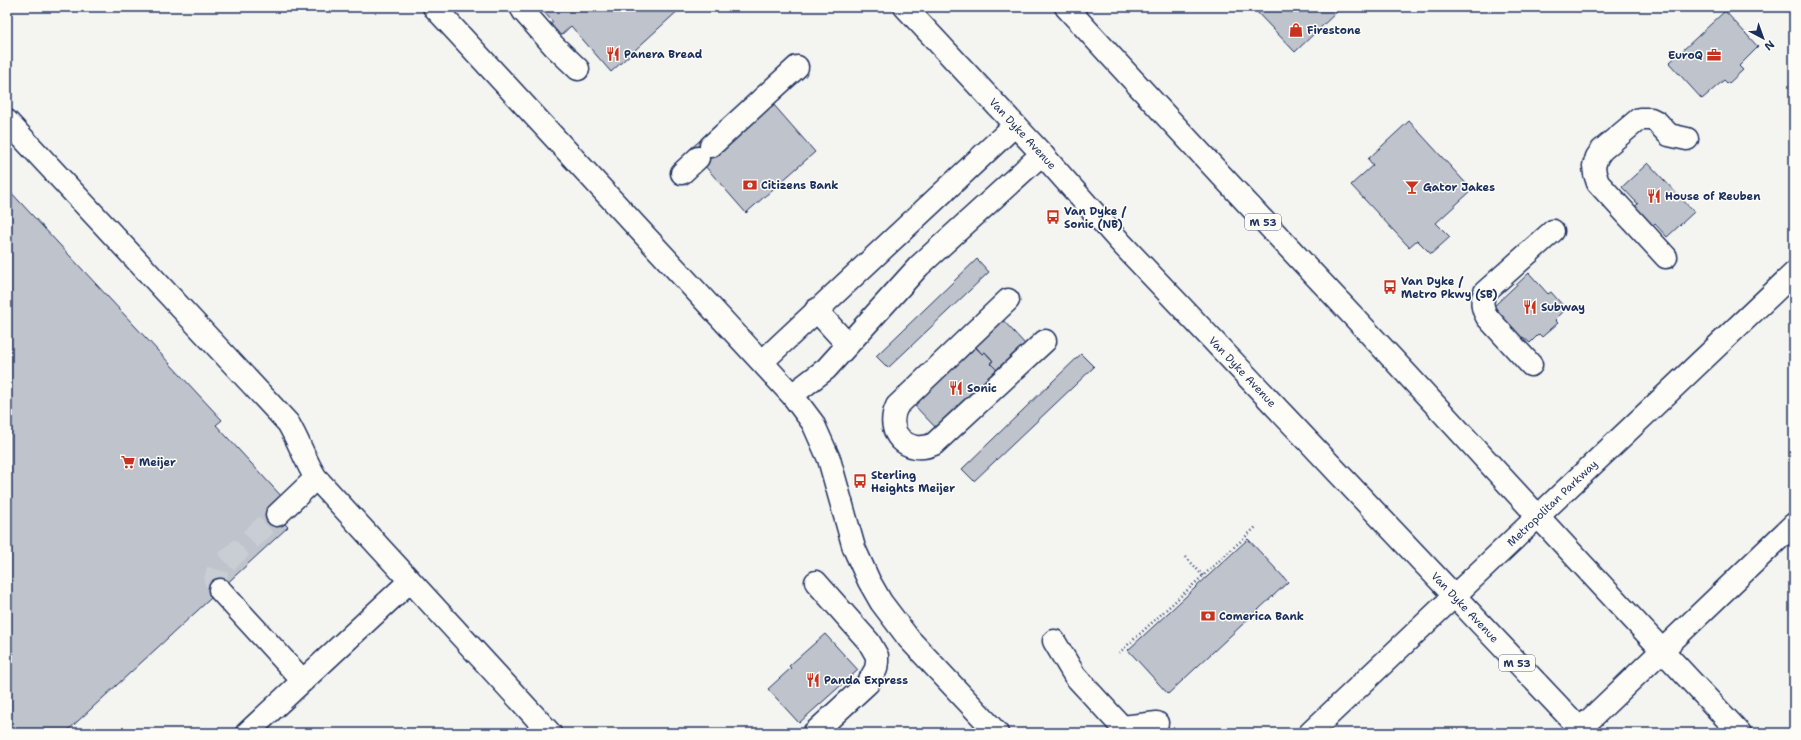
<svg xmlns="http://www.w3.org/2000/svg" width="1801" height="740" viewBox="0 0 1801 740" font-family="'Shantell Sans',sans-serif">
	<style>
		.building { fill: #bfc3cc; stroke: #1b2f5e }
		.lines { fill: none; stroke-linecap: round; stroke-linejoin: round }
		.minor-tunnel { stroke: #c9cdd4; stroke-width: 22; stroke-dasharray: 22 11; stroke-linecap: butt }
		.minor-casing { stroke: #1b2f5e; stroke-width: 25 }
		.major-casing { stroke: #1b2f5e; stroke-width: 25 }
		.path { stroke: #1b2f5e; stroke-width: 2.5; stroke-dasharray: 1 3; stroke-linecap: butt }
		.minor { stroke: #fdfcf7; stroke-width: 22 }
		.major { stroke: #fdfcf7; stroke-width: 22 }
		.labels { text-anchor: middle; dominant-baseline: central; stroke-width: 3; stroke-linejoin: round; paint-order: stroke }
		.shield { fill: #fdfcf7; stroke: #5f6c8c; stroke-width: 1 }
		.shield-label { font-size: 10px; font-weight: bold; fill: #1b2f5e }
		.poi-label { font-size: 11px; font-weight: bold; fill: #1b2f5e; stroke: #fdfcf7; text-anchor: start }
		.street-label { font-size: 11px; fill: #1b2f5e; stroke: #fdfcf7 }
	</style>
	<rect width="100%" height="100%" fill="#f4f4f1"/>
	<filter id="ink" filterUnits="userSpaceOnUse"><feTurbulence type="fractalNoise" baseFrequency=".025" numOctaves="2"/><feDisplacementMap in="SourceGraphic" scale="8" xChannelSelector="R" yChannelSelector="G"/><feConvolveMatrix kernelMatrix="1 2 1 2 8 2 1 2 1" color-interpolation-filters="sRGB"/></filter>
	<g filter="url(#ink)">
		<path class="building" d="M543,7h139l-71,65 -40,-46 -12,11 -10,-11 4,-4 -12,-13z
			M1254,7h88l-47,45 -42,-44z
			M1725,11l33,36 -19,19 4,4 -15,14 -4,-4 -22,19 -33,-36z
			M773,104l42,48 -69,61 -56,-64 13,-11 14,15z
			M1409,121l63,69 -36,33 14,14 -19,17 -14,-14 -8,7 -58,-62 22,-20 -5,-6z
			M1648,163l46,49 -27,25 -12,-13 -6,6 -18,-20 7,-6 -16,-17z
			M7,188l215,232 -6,5 67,73 -12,11 17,18 -223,206h-58z
			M977,259l12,13 -101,96 -12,-12z
			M1529,273l19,21 3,-2 15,17 -11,11 3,3 -16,14 -3,-3 -9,9 -7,-6 -4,3 -21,-23 3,-3 -7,-8z
			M1001,318l24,26 -28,26 -7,-7 3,-2 -8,-9 -3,2 -9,-9z
			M976,347l6,7 3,-2 8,9 -3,2 7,7 -61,58 -22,-23z
			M1081,354l13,13 -120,114 -12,-12z
			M1248,539l40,43 -120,112 -40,-44z
			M825,634l33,36 -59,53 -31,-34 23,-21 -2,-2z"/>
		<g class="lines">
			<path class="minor-tunnel" d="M220,590l-5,-10 3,-11 59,-54"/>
			<defs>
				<path id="minor" d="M434,7l358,388 21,28 16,36 25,89 15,33 12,21 28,37 88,94
					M521,7l3,5 30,34 24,23
					M7,121l281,302c11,18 17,38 28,55l234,255
					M711,146l86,-79
					M682,173l16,-15
					M1666,257l-68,-74 -3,-9 -1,-8 3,-9 5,-7 37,-31h12l6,3 12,13 18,4
					M1008,300l-111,106c-13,26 10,50 37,38l111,-103
					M816,310l32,35
					M762,362l253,-237
					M1531,365l-44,-48c-5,-9 -6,-15 -2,-25l68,-61
					M792,395l34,-26 93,-103 123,-112
					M277,515l39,-37
					M220,590l83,91
					M1054,641l21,35 47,51 35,-4
					M247,733l163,-152
					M814,733l54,-50 8,-14 1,-7v-6l-8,-14 -53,-60"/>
				<g id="major">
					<path id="s1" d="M905,7l137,147 79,89 463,490"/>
					<path d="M1066,7c95,104 191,207 288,310 129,139 256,279 386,416"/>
					<path id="s2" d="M1310,733l484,-460"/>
					<path d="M1576,733l218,-209"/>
				</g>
			</defs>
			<use href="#minor" class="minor-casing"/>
			<use href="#major" class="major-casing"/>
			<path class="path" d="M1186,557l19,21
				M1119,653l137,-126"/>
			<use href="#minor" class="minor"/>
			<use href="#major" class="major"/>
		</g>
	</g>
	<defs>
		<symbol id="shop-bare" viewBox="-9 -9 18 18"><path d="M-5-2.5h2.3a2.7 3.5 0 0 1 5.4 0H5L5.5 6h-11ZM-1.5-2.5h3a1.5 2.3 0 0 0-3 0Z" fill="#c8321e" stroke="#fdfcf7" stroke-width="2.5" paint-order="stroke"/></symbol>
		<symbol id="restaurant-bare" viewBox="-9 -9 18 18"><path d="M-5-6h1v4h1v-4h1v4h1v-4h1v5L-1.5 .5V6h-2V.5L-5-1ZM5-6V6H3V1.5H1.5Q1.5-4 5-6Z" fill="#c8321e" stroke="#fdfcf7" stroke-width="2.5" paint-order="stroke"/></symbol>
		<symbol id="office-bare" viewBox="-9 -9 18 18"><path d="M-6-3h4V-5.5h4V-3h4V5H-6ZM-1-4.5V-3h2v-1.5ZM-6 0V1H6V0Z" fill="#c8321e" stroke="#fdfcf7" stroke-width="2.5" paint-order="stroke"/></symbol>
		<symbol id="bank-bare" viewBox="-9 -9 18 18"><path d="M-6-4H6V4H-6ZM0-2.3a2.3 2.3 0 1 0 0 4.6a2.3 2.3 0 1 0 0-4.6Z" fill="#c8321e" stroke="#fdfcf7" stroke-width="2.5" paint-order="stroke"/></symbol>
		<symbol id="bar-bare" viewBox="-9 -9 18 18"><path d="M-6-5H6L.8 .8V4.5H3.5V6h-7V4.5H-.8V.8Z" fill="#c8321e" stroke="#fdfcf7" stroke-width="2.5" paint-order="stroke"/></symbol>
		<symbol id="bus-bare" viewBox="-9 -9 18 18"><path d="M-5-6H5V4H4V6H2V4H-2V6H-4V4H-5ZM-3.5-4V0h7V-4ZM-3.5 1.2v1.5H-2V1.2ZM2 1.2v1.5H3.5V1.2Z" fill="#c8321e" stroke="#fdfcf7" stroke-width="2.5" paint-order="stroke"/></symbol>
		<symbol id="supermarket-bare" viewBox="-9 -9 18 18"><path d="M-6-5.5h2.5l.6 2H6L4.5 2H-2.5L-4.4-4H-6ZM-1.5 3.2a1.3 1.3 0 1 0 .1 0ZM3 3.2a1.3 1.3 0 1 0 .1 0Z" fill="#c8321e" stroke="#fdfcf7" stroke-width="2.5" paint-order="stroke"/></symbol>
	</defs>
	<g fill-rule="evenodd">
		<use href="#shop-bare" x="1286" y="20" width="20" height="20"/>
		<use href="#restaurant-bare" x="603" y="44" width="20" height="20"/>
		<use href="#office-bare" x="1704" y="45" width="20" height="20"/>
		<use href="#bank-bare" x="740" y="175" width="20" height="20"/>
		<use href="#bar-bare" x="1402" y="177" width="20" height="20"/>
		<use href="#restaurant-bare" x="1644" y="186" width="20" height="20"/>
		<use href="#bus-bare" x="1043" y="207" width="20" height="20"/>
		<use href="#bus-bare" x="1380" y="277" width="20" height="20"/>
		<use href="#restaurant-bare" x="1520" y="297" width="20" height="20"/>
		<use href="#restaurant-bare" x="946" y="378" width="20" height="20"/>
		<use href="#supermarket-bare" x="118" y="452" width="20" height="20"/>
		<use href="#bus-bare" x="850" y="471" width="20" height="20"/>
		<use href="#bank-bare" x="1198" y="606" width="20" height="20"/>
		<use href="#restaurant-bare" x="803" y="670" width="20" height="20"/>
	</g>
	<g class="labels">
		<g class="shield">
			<rect x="1245" y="214" width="36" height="16" rx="3"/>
			<rect x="1499" y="655" width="36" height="16" rx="3"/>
		</g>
		<g class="shield-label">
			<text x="1263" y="222">M 53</text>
			<text x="1517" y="663">M 53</text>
		</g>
		<g class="poi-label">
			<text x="1307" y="30">Firestone</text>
			<text x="624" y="54">Panera Bread</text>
			<text x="1703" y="55" text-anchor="end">EuroQ</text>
			<text x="761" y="185">Citizens Bank</text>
			<text x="1423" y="187">Gator Jakes</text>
			<text x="1665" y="196">House of Reuben</text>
			<text x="1064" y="211">Van Dyke /<tspan x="1064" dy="13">Sonic (NB)</tspan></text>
			<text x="1401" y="281">Van Dyke /<tspan x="1401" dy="13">Metro Pkwy (SB)</tspan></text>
			<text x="1541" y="307">Subway</text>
			<text x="967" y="388">Sonic</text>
			<text x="139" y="462">Meijer</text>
			<text x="871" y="475">Sterling<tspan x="871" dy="13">Heights Meijer</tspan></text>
			<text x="1219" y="616">Comerica Bank</text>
			<text x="824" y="680">Panda Express</text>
		</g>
		<g class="street-label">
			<text stroke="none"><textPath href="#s1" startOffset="173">Van Dyke Avenue</textPath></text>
			<text stroke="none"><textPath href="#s1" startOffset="497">Van Dyke Avenue</textPath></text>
			<text stroke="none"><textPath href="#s2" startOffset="334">Metropolitan Parkway</textPath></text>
			<text stroke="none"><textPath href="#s1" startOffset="821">Van Dyke Avenue</textPath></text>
		</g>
	</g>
	<rect width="1801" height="740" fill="none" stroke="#fdfcf7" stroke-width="24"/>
	<rect x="12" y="12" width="1777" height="716" fill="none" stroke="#1b2f5e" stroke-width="1.5" filter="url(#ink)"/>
	<g transform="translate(1763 38) rotate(139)" stroke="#fdfcf7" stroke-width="3" paint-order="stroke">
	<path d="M0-3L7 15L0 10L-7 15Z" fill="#1b2f5e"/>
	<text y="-6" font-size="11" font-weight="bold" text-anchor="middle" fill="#1b2f5e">N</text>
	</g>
</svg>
